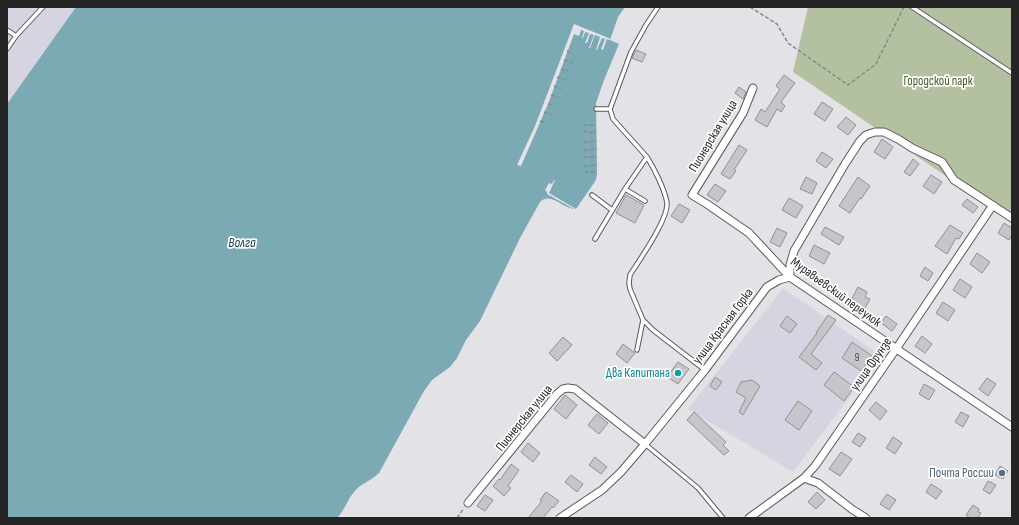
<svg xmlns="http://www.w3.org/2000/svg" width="1019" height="525" viewBox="0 0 1019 525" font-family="'Sofia Sans Condensed',sans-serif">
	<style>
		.built { fill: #d6d4e0 }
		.green { fill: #b4c1a1 }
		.water { fill: #7caab4 }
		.pier { fill: #e3e2e7 }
		.building { fill: #c5c5ca; stroke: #909195 }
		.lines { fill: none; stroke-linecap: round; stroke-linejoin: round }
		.lane-casing { stroke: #59585d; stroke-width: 5.5 }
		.street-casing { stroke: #59585d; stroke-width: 9 }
		.path { stroke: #89888b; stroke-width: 1.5; stroke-dasharray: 4 2; stroke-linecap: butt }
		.lane { stroke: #fff; stroke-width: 3.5 }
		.street { stroke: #fff; stroke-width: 7 }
		.culture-dot { fill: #0f9aa8; stroke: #fff; stroke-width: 1.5 }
		.service-dot { fill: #5c6f8a; stroke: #fff; stroke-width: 1.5 }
		.labels { text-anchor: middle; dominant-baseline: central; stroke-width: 3.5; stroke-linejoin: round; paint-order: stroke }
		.number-label { font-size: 11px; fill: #4d4d4f }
		.park-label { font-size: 13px; fill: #485a24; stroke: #fff }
		.street-label { font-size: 13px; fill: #252526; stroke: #fff }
		.culture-label { font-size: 13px; fill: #0d838f; stroke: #fff; text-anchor: end }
		.service-label { font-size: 13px; fill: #4e5e75; stroke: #fff; text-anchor: end }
		.water-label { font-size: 14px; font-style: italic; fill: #18424b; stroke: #fff }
	</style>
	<rect width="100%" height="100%" fill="#e3e2e7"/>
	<path class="built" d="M7,7h69l-69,97z
		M783,288l98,68 -88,116 -105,-63z"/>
	<path class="green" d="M808,7h204v214l-219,-149z"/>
	<path class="water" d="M76,7h549l-7,10 -8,23 9,4 -15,36 -8,23 1,71 -1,6 -20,29c-13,1 -24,-18 -36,-7l-20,36 -40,83 -14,19 -9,18 -7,9 -18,13 -8,11 -45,82c-8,8 -18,10 -25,19 -7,8 -9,18 -17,26h-330v-414z"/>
	<path class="pier" d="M574,24l37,15 -1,1 -3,-1 -4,11 -2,-1 4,-10 -3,-1 -5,12h-1l4,-13 -5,-2 -5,13h-1l5,-13 -4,-1 -3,9h-2l4,-10 -4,-1 -2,6h-1l2,-7 -3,-1 -2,6 -5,-2 -26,70 -27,62 -4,-1 18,-39z
		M554,180h1l-6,13 27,16h-2l-27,-15v-2l-2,-2 4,-7 3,1z"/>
	<path class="building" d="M636,50l10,4 -4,8 -10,-4z
		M784,75l11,8 -14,19 4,4 -4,6 -4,-3 -10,18 -12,-7 6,-11 4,3 15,-23 -4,-3z
		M739,87l7,5 -3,7 -8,-6z
		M822,102l11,7 -8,12 -11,-7z
		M846,117l10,8 -8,10 -11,-8z
		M882,139l11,8 -8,12 -11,-7z
		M739,145l8,5 -13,20 2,1 -6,8 -9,-5z
		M822,152l11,7 -7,9 -10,-7z
		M913,159l6,5 -9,12 -6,-4z
		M931,175l11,7 -8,12 -11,-8z
		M806,177l11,6 -5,11 -12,-5z
		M858,177l12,9 -9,13 -1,-1 -10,15 -11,-7z
		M715,184l11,7 -8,11 -11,-7z
		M626,195l18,10 -9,18 -19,-10z
		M789,198l14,8 -7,12 -14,-8z
		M967,199l11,8 -5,6 -11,-8z
		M679,204l11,6 -8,13 -11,-7z
		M1004,223l8,5v7l-3,5 -11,-7z
		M950,225l13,8 -4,6 -3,-1 -9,16 -12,-8z
		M825,227l19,10 -5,8 -18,-11z
		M777,228l10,5 -7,14 -10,-5z
		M814,245l16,8 -6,11 -15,-8z
		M977,253l13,9 -8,11 -12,-9z
		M925,267l8,6 -5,8 -8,-5z
		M960,279l12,8 -7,11 -12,-8z
		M858,287l9,5 -2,5 5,2 -6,11 -14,-8z
		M943,302l12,8 -7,11 -12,-8z
		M828,315l8,5 -25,34 11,9 -6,7 -17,-13 18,-24h-1z
		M787,316l10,8 -7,9 -10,-7z
		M886,316l11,8 -5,7 -11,-8z
		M922,336l10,8 -7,9 -10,-7z
		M563,337l9,8 -15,16 -8,-8z
		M852,342l20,14 -11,15 -19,-13z
		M623,344l12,9 -8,10 -11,-9z
		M678,362l11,7 -11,15 -11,-7z
		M834,372l20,15 -10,14 -20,-16z
		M715,377l7,5 -6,8 -6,-4z
		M987,378l9,6 -8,12 -9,-7z
		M752,380l8,6 -17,29 -4,-3 7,-14 -10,-6 5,-10z
		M924,384l11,6 -6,10 -10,-6z
		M565,395l12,10 -11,14 -12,-10z
		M798,401l14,10 -13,19 -14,-10z
		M876,402l11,9 -7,9 -11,-10z
		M694,412l32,30 -3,3 6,6 -5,4 -37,-35z
		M961,412l8,4 -6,11 -8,-5z
		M597,414l11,9 -9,11 -11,-9z
		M858,433l8,5 -6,9 -8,-5z
		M893,437l9,6 -7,11 -9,-6z
		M528,443l12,10 -7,9 -12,-10z
		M841,452l11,7 -12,17 -11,-7z
		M595,457l12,10 -6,7 -12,-9z
		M511,464l8,6 -11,16 3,2 -7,8 -11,-10 6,-7 1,1z
		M1000,466l8,5 -5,8 -8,-4z
		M571,475l12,9 -6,8 -12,-10z
		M988,481l8,4 -6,9 -7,-4z
		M931,484l11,7 -6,8 -10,-7z
		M546,492l13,9 -6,7 -1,-1 -9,11h-15l14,-17 -2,-1z
		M817,492l8,8 -9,9 -8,-7z
		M887,494l9,6 -7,10 -9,-6z
		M485,495l8,5 -8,11 -8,-5z
		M973,505l6,4 -1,3 3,1 -3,5h-8l-4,-3z"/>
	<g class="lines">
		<defs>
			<path id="lane" d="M912,7l100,66
				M7,30l9,6
				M7,49l9,-13 27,-29
				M596,109h14
				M647,157c7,11 18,33 20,46 1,17 -27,56 -37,72l-1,8 1,6 13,31 10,10 52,40
				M625,189l20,12
				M592,195l20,15
				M595,239l30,-50 22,-32 -34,-38 -3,-10 21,-57 15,-27 12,-18
				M637,350l6,-30
				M645,444l53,44 25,30"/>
			<path id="street" d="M753,88l-10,25 -51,82 15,9 42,29 41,44 222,150
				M804,478l14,5 35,27 13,8
				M468,503l89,-109 6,-5 5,-1 7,1 70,55
				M560,518l42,-28 19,-18 24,-28 60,-74 62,-83 12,-7 11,-3v-12l4,-14 51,-87 15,-23 6,-6 9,-3h9l14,7 14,9 30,14 12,18 58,38
				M749,518l55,-40 11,-12 81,-117 97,-144"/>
		</defs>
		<use href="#lane" class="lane-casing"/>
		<use href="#street" class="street-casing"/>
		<path class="path" d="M750,7l27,17 11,19 60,42 28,-21 28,-57
			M567,51l6,3
			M564,60l8,3
			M561,69l7,2
			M557,77l8,3
			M554,86l7,3
			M551,95l7,2
			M548,104l7,2
			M544,112l8,3
			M540,121l6,2
			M584,125h12
			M583,131l13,2
			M584,142l13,-1
			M584,150l13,-1
			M584,157h13
			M584,166l13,-1
			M585,172h12
			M457,518l7,-10"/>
		<use href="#lane" class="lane"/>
		<use href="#street" class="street"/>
	</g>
	<circle class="culture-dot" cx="678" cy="373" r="4"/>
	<circle class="service-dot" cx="1002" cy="473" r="4"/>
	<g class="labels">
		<g class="number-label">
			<text x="857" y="357">9</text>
		</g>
		<g class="park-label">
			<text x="938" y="81">Городской парк</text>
		</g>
		<g class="street-label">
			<text transform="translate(713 136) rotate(-59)">Пионерская улица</text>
			<text transform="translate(836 292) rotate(36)">Муравьевский переулок</text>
			<text transform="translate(723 326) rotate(-53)">улица Красная Горка</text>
			<text transform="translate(871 364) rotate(-55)">улица Фрунзе</text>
			<text transform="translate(524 418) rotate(-51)">Пионерская улица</text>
		</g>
		<g class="culture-label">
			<text x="670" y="373">Два Капитана</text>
		</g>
		<g class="service-label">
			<text x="994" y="473">Почта России</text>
		</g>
		<g class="water-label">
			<text x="242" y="242">Волга</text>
		</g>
	</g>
	<rect width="1019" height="525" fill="none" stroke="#252526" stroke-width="16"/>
</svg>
